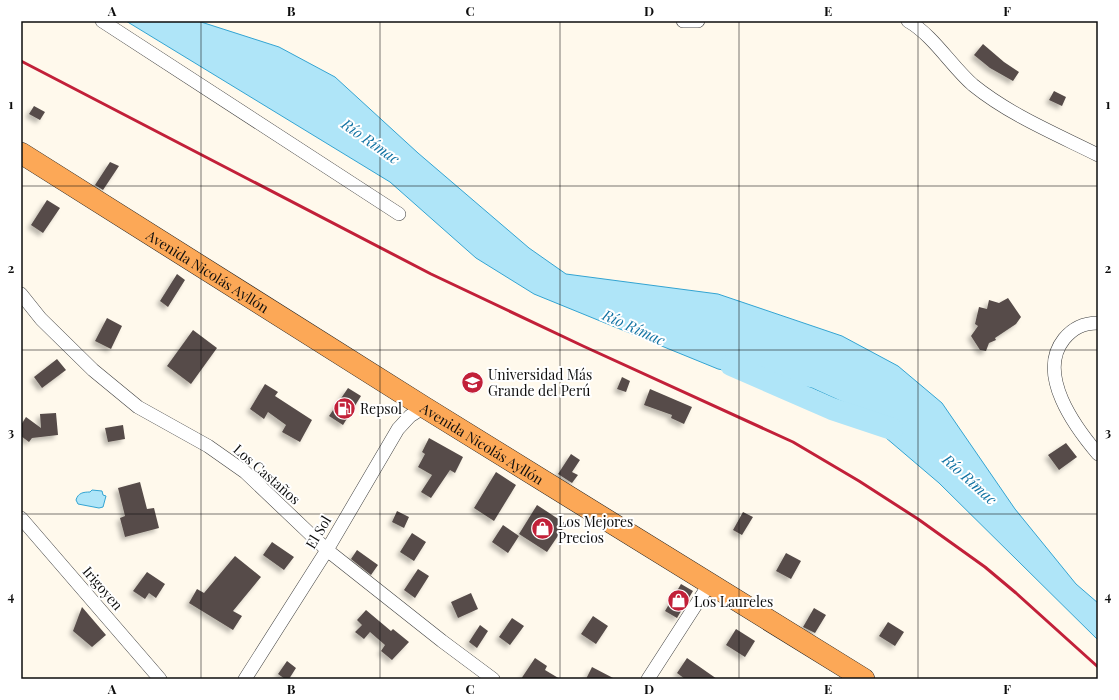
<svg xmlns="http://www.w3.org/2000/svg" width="1119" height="700" viewBox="0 0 1119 700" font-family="'Playfair Display',serif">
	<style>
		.water { fill: #afe5f8; stroke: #33a4d2 }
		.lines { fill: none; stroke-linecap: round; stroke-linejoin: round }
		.river { stroke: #afe5f8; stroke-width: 22 }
		.building { fill: #564c49; filter: url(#shadow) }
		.minor-casing { stroke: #404040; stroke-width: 14 }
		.trunk-casing { stroke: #1e1e1e; stroke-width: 22 }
		.minor { stroke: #fff; stroke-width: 13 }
		.trunk { stroke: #fca857; stroke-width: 21 }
		.rail { stroke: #c22039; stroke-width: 3 }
		.grid { fill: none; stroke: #0d0d0d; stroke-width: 1; stroke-opacity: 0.55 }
		.labels { text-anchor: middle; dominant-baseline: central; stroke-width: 4; stroke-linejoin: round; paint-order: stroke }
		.street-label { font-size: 14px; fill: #0d0d0d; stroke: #fff }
		.poi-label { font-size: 14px; fill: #0d0d0d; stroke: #fff; text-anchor: start }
		.water-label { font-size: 15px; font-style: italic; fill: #1273a3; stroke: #fff }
		.neatline { fill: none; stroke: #0d0d0d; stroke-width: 1.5 }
		.grid-label { font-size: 13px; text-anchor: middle; font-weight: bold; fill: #0d0d0d }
	</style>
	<defs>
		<filter id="shadow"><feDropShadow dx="-3.5" dy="3.5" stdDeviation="2" flood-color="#0004"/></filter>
	</defs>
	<rect width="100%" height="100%" fill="#fff9ec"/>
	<path class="water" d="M126,21h72l81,26 56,30 83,76 111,95 37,26 152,20 124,42 56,30 44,37 73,106 61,75 22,19v37l-159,-157 -94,-80 -33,-15 -94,-19 -184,-75 -58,-36 -86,-76z
		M92,490l10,1 1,4 3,1 -3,11 -4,1 -21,-4 -2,-4c2,-7 7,-8 14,-8z"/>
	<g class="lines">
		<path class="river" d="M731,365l101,44 60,20"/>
	</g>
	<path class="building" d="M983,44l21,18 15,10 -6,9 -23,-13 -16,-13z
		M1054,91l12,6 -4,9 -13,-6z
		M34,106l11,6 -5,8 -11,-6z
		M110,162l9,4 -16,24 -8,-5z
		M47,200l13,8 -17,25 -12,-8z
		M177,274l8,6 -17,27 -8,-6z
		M1008,298l13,19 -5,7 -21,14 1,2 -7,3 -3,8 -6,-1 -9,-14 7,-10 -3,-2 4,-17 8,2 2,-9 10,3z
		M107,318l15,8 -11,23 -16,-8z
		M193,330l24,18 -26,36 -24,-18z
		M57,359l9,11 -24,18 -8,-11z
		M622,377l8,4 -4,11 -9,-3z
		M265,384l13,8 -3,4 37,24 -12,22 -18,-10 4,-7 -18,-13 -4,7 -14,-10z
		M348,388l13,8 -18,29 -14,-9z
		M650,389l42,18 -8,17 -13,-6 1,-3 -28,-10z
		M56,413l2,22 -26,3 -3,4 -8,-6v-11l5,-8 15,11 -1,-14z
		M123,425l2,14 -17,3 -3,-14z
		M429,438l34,19 -8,16 -5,-3 -19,28 -10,-6 11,-17 -14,-8 7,-13 -3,-2z
		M1066,443l11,14 -18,13 -11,-15z
		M571,454l9,6 -8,12 6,3 -6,8 -14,-9z
		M496,472l20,13 -22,36 -20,-13z
		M140,482l7,27 7,-1 5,20 -34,9 -5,-19 5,-2 -7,-28z
		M537,505l29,19 -19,28 -28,-18z
		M397,511l12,6 -5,11 -12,-6z
		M743,512l10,5 -11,18 -9,-5z
		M503,525l16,11 -11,17 -16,-11z
		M412,533l14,9 -12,19 -14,-9z
		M272,542l22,15 -10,13 -21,-15z
		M357,550l21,15 -7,10 -20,-16z
		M786,553l15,8 -10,18 -15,-8z
		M235,556l26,21 -28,34 9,5 -9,14 -44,-27 8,-14 7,4z
		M418,569l11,7 -14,22 -11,-8z
		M147,572l18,12 -9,14 -7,-5 -4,6 -12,-8z
		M681,584l12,7 -16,27 -12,-7z
		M471,593l7,16 -20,9 -7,-16z
		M82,607l24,28 -14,12 -19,-16z
		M814,608l12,7 -11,18 -12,-6z
		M366,610l25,21 2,-2 16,13 -17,18 -11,-9 4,-6 -15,-13 -6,7 -9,-7 7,-7 -5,-5z
		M593,616l15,10 -12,18 -15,-10z
		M512,618l12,8 -14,19 -11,-8z
		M888,622l16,10 -9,14 -16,-10z
		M480,625l8,6 -11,17 -8,-6z
		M736,629l19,12 -10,16 -19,-12z
		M535,658l12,8 -2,4 15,9h-39z
		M687,658l30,21h-32l-8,-6z
		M287,661l9,7 -7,11h-4l-7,-5z
		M592,667l23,12h-29z"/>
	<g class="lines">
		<defs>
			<path id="minor" d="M102,21l297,193
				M683,21h15
				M908,21c25,14 44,46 65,64 37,30 83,49 125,70
				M21,294l20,25 52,51 45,37 70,39 37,26 82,78 115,91 51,38
				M1098,323c-15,0 -25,5 -34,16 -28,35 11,88 34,115
				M21,518l139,161
				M245,679l82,-129 71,-121 12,-13 14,-9
				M648,679l62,-96"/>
			<g id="trunk">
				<path id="s1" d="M21,153l403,254 440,272"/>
			</g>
		</defs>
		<use href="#minor" class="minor-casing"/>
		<use href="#trunk" class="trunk-casing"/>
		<use href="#minor" class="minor"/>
		<use href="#trunk" class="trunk"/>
		<path class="rail" d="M21,61l410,213 152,72 210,96 66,39 59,38 67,48 31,26 82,74"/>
	</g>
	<path class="grid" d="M201,21v658M380,21v658M560,21v658M739,21v658M918,21v658M21,186h1077M21,350h1077M21,514h1077"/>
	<defs>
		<symbol id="school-disc" viewBox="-11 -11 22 22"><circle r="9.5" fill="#c22039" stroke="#fff"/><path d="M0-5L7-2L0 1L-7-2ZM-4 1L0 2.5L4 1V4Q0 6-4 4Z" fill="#fff"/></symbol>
		<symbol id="fuel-disc" viewBox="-11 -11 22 22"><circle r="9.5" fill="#c22039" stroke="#fff"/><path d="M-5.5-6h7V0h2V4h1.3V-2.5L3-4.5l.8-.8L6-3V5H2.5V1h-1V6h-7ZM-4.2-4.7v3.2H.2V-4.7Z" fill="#fff"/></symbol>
		<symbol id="shop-disc" viewBox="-11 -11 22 22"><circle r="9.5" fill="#c22039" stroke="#fff"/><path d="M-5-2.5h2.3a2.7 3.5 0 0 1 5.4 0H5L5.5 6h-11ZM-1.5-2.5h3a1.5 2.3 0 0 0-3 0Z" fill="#fff"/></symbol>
	</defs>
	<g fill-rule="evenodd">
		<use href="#school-disc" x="460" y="370" width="25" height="25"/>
		<use href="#fuel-disc" x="332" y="396" width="25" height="25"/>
		<use href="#shop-disc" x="530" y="516" width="25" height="25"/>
		<use href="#shop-disc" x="666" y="588" width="25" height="25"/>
	</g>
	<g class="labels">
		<g class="street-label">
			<text stroke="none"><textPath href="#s1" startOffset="221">Avenida Nicolás Ayllón</textPath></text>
			<text stroke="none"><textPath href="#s1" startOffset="545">Avenida Nicolás Ayllón</textPath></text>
			<text transform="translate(267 474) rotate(41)">Los Castaños</text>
			<text transform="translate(318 532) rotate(-59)">El Sol</text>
			<text transform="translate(103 588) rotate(49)">Irigoyen</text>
		</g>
		<g class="poi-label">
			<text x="488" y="374">Universidad Más<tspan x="488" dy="16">Grande del Perú</tspan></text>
			<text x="360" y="408">Repsol</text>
			<text x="558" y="521">Los Mejores<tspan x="558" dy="16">Precios</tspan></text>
			<text x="694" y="601">Los Laureles</text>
		</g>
		<g class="water-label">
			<text transform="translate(371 141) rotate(35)">Río Rímac</text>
			<text transform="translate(634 327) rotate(24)">Río Rímac</text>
			<text transform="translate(970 479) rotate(42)">Río Rímac</text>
		</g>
	</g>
	<rect width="1119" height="700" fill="none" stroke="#ffffff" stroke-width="44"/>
	<rect x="22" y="22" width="1075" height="656" class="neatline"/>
	<g class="grid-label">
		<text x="112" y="16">A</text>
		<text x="291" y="16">B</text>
		<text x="470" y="16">C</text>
		<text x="649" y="16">D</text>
		<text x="828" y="16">E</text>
		<text x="1007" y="16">F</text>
		<text x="11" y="109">1</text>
		<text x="1108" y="109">1</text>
		<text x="11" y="273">2</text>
		<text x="1108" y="273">2</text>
		<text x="11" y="437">3</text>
		<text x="1108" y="437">3</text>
		<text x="11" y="601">4</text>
		<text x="1108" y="601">4</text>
		<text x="112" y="694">A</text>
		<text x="291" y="694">B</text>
		<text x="470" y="694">C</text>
		<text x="649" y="694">D</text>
		<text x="828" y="694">E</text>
		<text x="1007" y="694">F</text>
	</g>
</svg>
